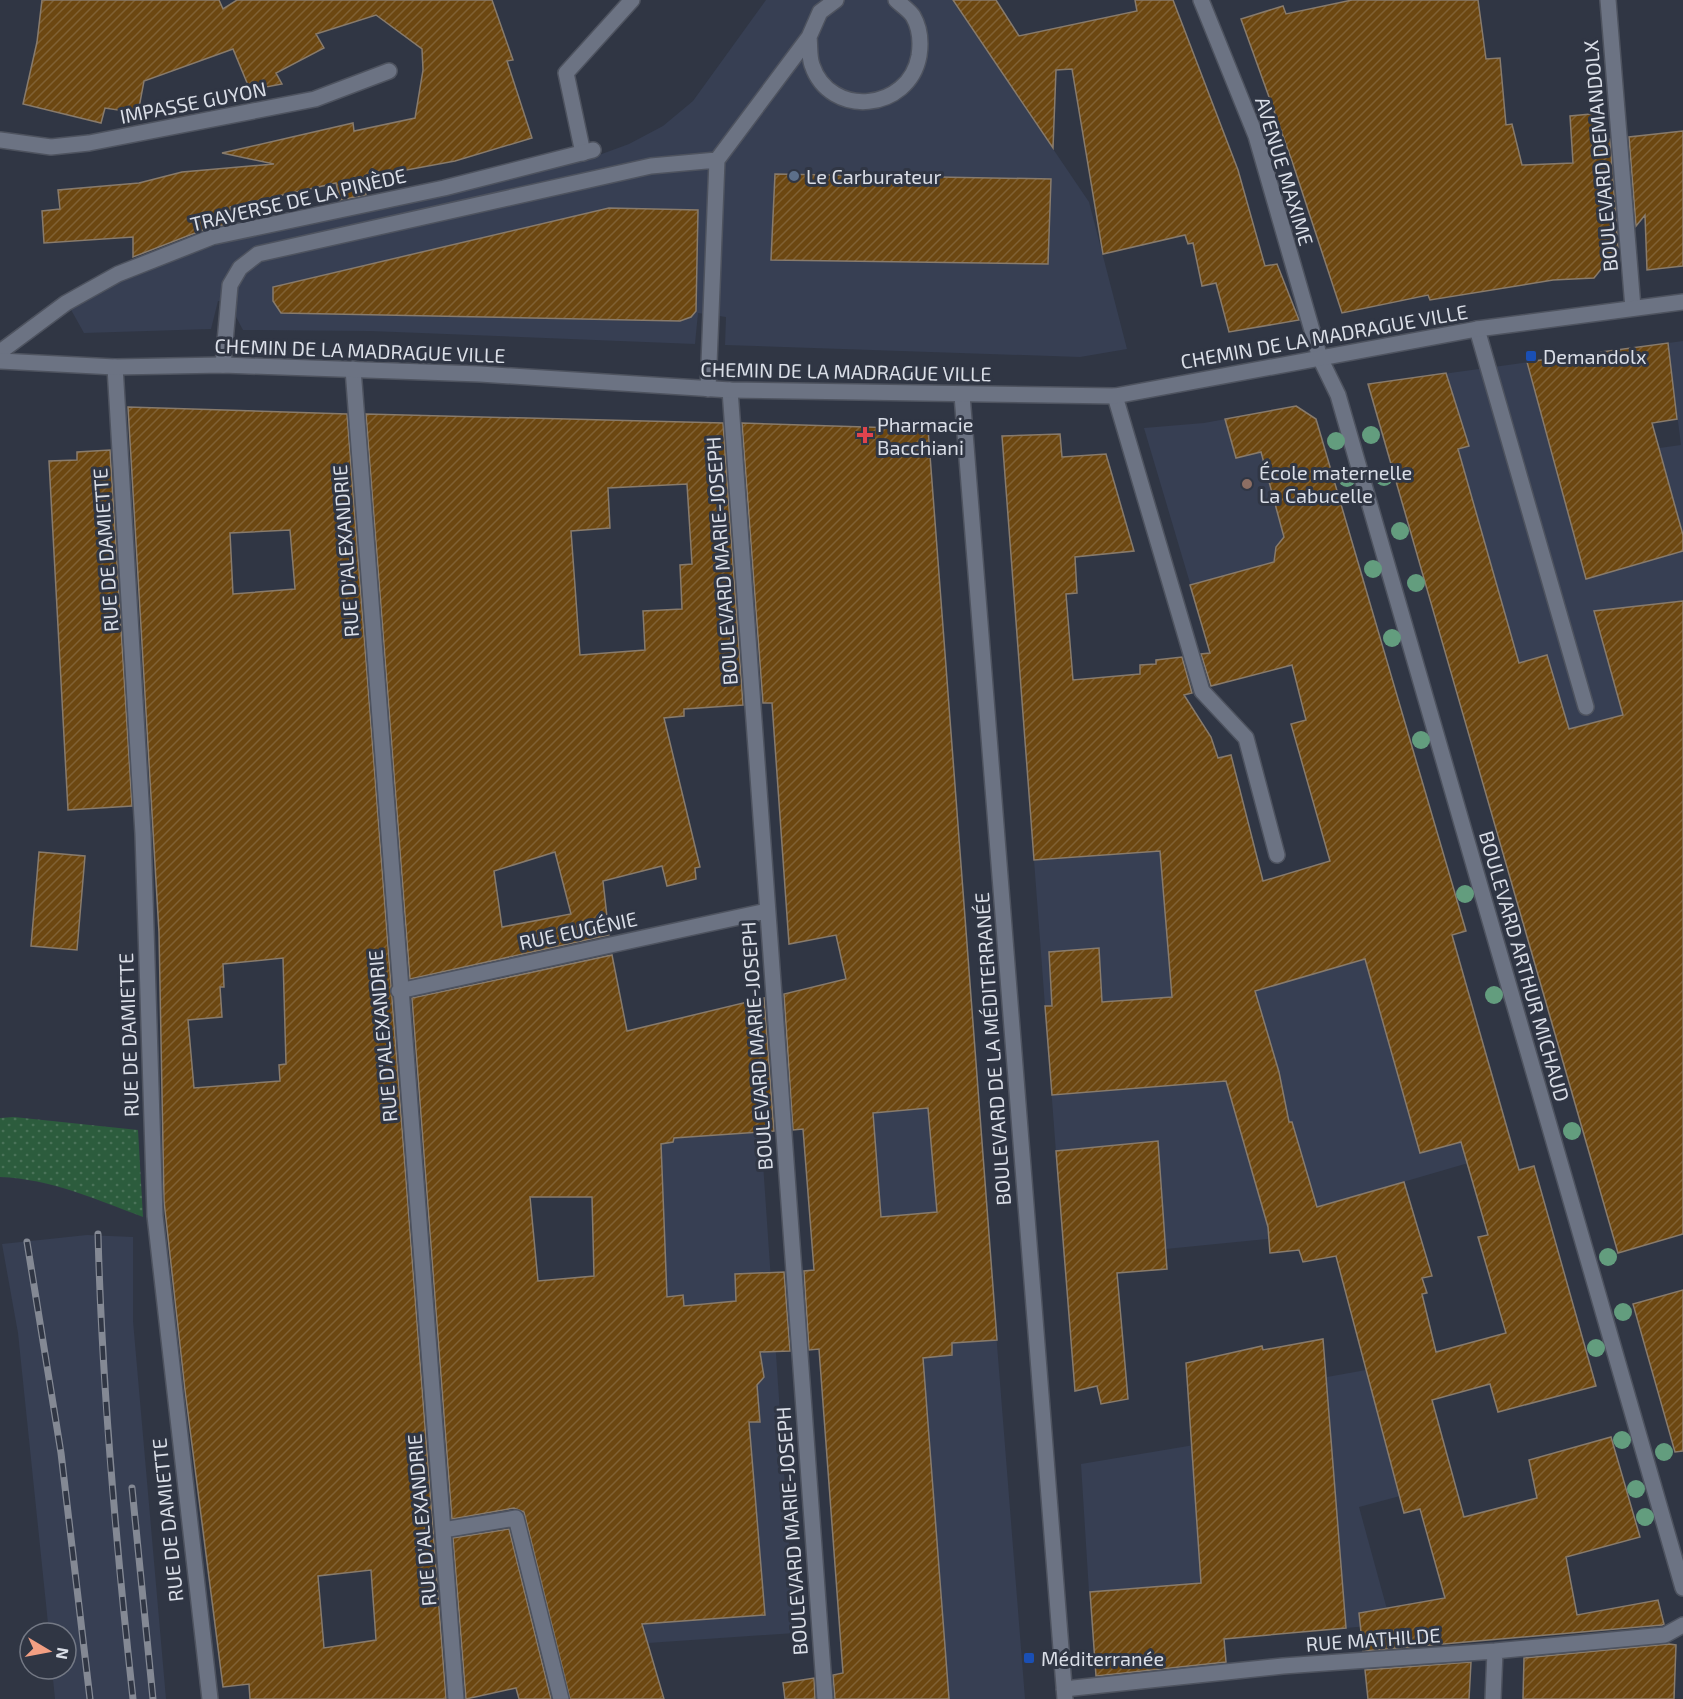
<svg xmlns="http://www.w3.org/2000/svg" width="1683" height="1699" viewBox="0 0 1683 1699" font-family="'Exo 2',sans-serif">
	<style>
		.built { fill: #373f53 }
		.grass { fill: url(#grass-dots) }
		.building { fill: url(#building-hatch); stroke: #887b6c; stroke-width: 1.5; fill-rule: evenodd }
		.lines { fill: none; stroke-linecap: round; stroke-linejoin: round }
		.service-casing { stroke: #4e535f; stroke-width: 18 }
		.minor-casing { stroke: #4e535f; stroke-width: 18 }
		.tertiary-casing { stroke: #4e535f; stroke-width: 18 }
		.service { stroke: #6c7383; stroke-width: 15 }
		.minor { stroke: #6c7383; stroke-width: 15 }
		.tertiary { stroke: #6c7383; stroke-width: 15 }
		.rail-casing { stroke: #848994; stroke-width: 7 }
		.rail { stroke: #303644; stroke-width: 4.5; stroke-dasharray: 14; stroke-linecap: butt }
		.tree { fill: #639d7e }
		.service-dot { fill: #5c6f8a; stroke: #303644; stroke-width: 2 }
		.transit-dot { fill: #1a4fb4; stroke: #303644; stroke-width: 2 }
		.health-dot { fill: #e0444e; stroke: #303644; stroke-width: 2 }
		.education-dot { fill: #8d6e63; stroke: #303644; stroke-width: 2 }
		.labels { text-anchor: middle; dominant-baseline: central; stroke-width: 6; stroke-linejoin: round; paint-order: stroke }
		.street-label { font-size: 20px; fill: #dadee7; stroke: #303644 }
		.poi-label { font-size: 20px; fill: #dadee7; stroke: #303644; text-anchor: start }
	</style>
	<defs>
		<pattern id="grass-dots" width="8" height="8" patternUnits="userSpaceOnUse" patternTransform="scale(1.5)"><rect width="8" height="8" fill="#2c5c3d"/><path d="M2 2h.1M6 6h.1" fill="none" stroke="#4a7359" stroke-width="1.8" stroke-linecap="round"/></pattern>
		<pattern id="building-hatch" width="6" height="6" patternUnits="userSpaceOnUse" patternTransform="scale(1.5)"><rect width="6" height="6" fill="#6c4711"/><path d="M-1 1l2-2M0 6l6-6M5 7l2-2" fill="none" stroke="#806134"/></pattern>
	</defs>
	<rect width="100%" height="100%" fill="#303644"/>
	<path class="built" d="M766,0h186l137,202 38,147 -47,8 -355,-12 1,-28 -28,-4 -3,31 -325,-13 -127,-1 -8,-15 2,-12 -19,-2 -7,28 -127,4 -14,-25 52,-31 97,-33 153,-37 75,-14 152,-38 30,-11 34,-18 30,-25z
		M1683,341v893l-65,19 -197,-876 211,-29 13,102 36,-5 -13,-102z
		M1296,406l20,13 48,160 -158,58 -62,-209 60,-5z
		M1213,847l42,144 197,-56 61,215 -196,57 -20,29 -233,23 -30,-399z
		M973,1041l52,658h-180l-47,-644z
		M757,1075l38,558 -147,10 -33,-143 -18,-385z
		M87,1235l46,2v84l33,378h-111l-3,-30h14v-36h-17l-31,-300 -16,-89z
		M1366,1370l34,126 -41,11 32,117 -167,15 -4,-59 -131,12 -8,-128 131,-22 -2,-44z"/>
	<path class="grass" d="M14,1117l124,13 5,87c-48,-18 -92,-38 -143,-40v-59z"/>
	<path class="building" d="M42,0h177l4,9 14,-9h255l21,60 -6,1 25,77 -77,23 -92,17 3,17 -26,5 -4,-17 -106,24 3,16 -25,5 -75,29v-20l-89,6 -2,-32 18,-2 -2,-19 81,-7 43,-11 92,-8 -52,-11 131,-30 1,8 61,-13 8,-48 -1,-21 -46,-34 -60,19 8,14 -48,25 6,11 -32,6 -17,-41 -89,32 -6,32 -33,-5 -4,15 -78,-19 14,-62z
		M953,0h43l23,36 118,-25 -2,-11h38l65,170 27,96 12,-2 22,56 -70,12 -13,-49 -14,3 -9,-43 -5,1 -3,-9 -82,19 -31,-185 -16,1 -3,78z
		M1352,0h126l8,59 14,-1 6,67 6,-1 10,41 51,-2 -3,-47 31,-3 2,27 7,-1 8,109 -24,30 -41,2 -123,20 -2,-5 -86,18 -50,-152 -51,-142 42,-13 3,8z
		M1683,131v135l-36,4 -2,-55 -9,11 -7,-89z
		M775,174l276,5 -3,85 -277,-4z
		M609,208l89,2 -2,101 -5,6 -11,4 -399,-8 -8,-12v-14z
		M1668,343l9,76 -25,4 31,112v16l-97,28 -59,-217z
		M1446,373l23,73 -11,3 61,214 28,-8 22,74 54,-14 -29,-104 89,-10v633l-65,19 -250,-869z
		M1296,406l20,13 150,512 -14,4 67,235 15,-4 62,220 -98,26 -8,-28 -58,16 32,117 73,-19 -8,-38 82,-23 29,100 -74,20 11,58 81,-15 6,24 -2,1 -299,26 -4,-38 86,-15 -25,-89 -16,4 -68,-257 -33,6 -4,-12 -29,3 -2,-26 -42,-146 -174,14 -7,-89h7l-3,-54 50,-4 3,54 70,-5 -12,-146 -126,9 -32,-424 58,-2 2,23 44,-3 28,97 -59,6 2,36 -11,1 7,86 67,-6v-9l16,-1v-4l26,-3 10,36 -8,2 27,42 7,21 13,-3 32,126 67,-20 -39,-137 15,-4 -14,-55 -81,21 -10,-32 9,-1 -20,-68 84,-23 2,-15 8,-10 -23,-85 -25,6 -11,-39zM1365,959l55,194 41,-11 27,93 -10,2 28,96 -70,19 -14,-58 5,-1 -5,-15 10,-2 -28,-94 -87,25 -25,-85h-3l-10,-50 -24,-81z
		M128,407l219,7 99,1285h-196l-1,-15 -26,3 -38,-297 -21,-189 -5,-269zM290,530l5,59 -62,5 -3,-61zM283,958l3,106 -7,1 1,16 -86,7 -6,-68 34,-3 -2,-30h4l-1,-23zM371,1570l5,70 -52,8 -6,-72z
		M366,414l357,9 20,282 -59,4v7l-20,2 36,149 -5,1 1,11 -29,7 -5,-20 -59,15 6,54 -199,44zM687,484l5,80 -12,1 2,44 -39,2 2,39 -65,5 -9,-124 39,-3 -2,-40zM555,852l16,62 -69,13 -8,-56z
		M742,423l186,6 69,911 -45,3v12l-29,3 26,341h-114l-2,-24 10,-2 -24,-324 -10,1 -5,-79 10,-1 -11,-141 -10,1 -9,-136 62,-15 -10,-44 -47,9 -17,-241h-9zM928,1108l9,104 -56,5 -8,-104z
		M110,450l22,356 -64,4 -19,-349 28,-1v-8z
		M39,852l46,4 -8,94 -46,-4z
		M612,955l15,76 137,-33 10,133 -100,7 -1,4 -12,2 6,153 16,-2 1,11 52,-5 -1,-27 49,-2 6,79 -30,1 4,25 -7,8 3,37h-11l16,193 -123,9 22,75h-94l-46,-187 -10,-4 -62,11 -40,-521zM530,1197h62l2,79 -56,5z
		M1158,1141l9,128 -50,4 11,126 -27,5 -4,-18 -22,5 -19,-240z
		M1683,1290v161l-8,1 -42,-148z
		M1323,1339l23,289 -122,11 2,23 -130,14 -6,-84 111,-9 -15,-220 76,-17 1,4z
		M509,1529l42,170h-32l-3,-11 -50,11 -13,-161z
		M1669,1644l7,1 -2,54h-151l1,-41z
		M1471,1662l-2,37h-101l-3,-29z
		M814,1678l1,21h-30l-2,-16z"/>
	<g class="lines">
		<defs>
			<path id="service" d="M809,37c1,8 0,20 3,28 18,54 97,46 107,-9 2,-13 1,-28 -6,-40 -4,-6 -12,-11 -17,-16
				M583,153l-17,-80 66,-73
				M717,160l92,-123 11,-25 16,-12
				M1477,329l109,378
				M223,365l7,-80 10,-17 18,-14 393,-88 66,-6 -9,229
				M1115,396l87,295 44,47 31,117"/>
			<path id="minor" d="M1201,0l55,136 64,222 18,37 345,1193
				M1608,0l25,308
				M0,140l51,7 38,-4 226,-44 74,-28
				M0,352l66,-49 52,-29 94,-37 232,-49 149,-38
				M115,367l28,467 12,382 55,483
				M353,369l103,1330
				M730,390l95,1309
				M962,395l103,1304
				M399,991l368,-80
				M443,1530l73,-12 45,181
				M1064,1689l219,-23 212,-15 170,-16 18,-10
				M1493,1699l2,-48"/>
			<path id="tertiary" d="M0,361l115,6 108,-2 257,9 250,16 385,6 362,-67 206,-27"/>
		</defs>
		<use href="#service" class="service-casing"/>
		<use href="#minor" class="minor-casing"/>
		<use href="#tertiary" class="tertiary-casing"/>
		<use href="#service" class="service"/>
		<use href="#minor" class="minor"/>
		<use href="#tertiary" class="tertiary"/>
		<defs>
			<path id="rail" d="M98,1234c4,156 18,310 35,465
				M27,1242l34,211 29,246
				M132,1488l21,211"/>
		</defs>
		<use href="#rail" class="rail-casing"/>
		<use href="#rail" class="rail"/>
	</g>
	<g class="tree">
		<circle cx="1371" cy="435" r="9"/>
		<circle cx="1336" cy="441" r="9"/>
		<circle cx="1384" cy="477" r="9"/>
		<circle cx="1347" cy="478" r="9"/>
		<circle cx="1400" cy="531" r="9"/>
		<circle cx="1373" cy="569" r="9"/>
		<circle cx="1416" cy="583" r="9"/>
		<circle cx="1392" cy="638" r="9"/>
		<circle cx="1421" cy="740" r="9"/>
		<circle cx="1465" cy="894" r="9"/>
		<circle cx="1494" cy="995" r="9"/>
		<circle cx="1572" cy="1131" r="9"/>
		<circle cx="1608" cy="1257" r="9"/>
		<circle cx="1623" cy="1312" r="9"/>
		<circle cx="1596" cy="1348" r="9"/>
		<circle cx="1622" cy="1440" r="9"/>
		<circle cx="1664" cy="1452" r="9"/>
		<circle cx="1636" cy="1489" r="9"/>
		<circle cx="1645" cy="1517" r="9"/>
	</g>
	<circle class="service-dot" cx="794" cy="176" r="6"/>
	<g class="transit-dot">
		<rect x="1525" y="350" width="12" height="12" rx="3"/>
		<rect x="1023" y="1652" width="12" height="12" rx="3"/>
	</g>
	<path class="health-dot" d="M862 426h6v6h6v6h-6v6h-6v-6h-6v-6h6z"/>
	<circle class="education-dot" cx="1247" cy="484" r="6"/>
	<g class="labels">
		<g class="street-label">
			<text transform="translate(193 102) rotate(-11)">IMPASSE GUYON</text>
			<text transform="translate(1600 156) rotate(-95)">BOULEVARD DEMANDOLX</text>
			<text transform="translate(1285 171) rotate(73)">AVENUE MAXIME</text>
			<text transform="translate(298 199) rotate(-13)">TRAVERSE DE LA PINÈDE</text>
			<text transform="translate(1324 336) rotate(-10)">CHEMIN DE LA MADRAGUE VILLE</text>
			<text transform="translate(360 350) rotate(2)">CHEMIN DE LA MADRAGUE VILLE</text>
			<text transform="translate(846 371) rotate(1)">CHEMIN DE LA MADRAGUE VILLE</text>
			<text transform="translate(105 550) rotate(-94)">RUE DE DAMIETTE</text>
			<text transform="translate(345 551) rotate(-94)">RUE D'ALEXANDRIE</text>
			<text transform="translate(721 561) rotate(-94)">BOULEVARD MARIE-JOSEPH</text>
			<text transform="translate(578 930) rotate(-12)">RUE EUGÉNIE</text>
			<text transform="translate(1525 966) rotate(74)">BOULEVARD ARTHUR MICHAUD</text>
			<text transform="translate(128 1035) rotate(-92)">RUE DE DAMIETTE</text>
			<text transform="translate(382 1036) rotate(-95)">RUE D'ALEXANDRIE</text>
			<text transform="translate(756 1046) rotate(-94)">BOULEVARD MARIE-JOSEPH</text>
			<text transform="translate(992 1049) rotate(-94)">BOULEVARD DE LA MÉDITERRANÉE</text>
			<text transform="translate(167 1520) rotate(-96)">RUE DE DAMIETTE</text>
			<text transform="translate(421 1520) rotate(-95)">RUE D'ALEXANDRIE</text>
			<text transform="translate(791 1531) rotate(-94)">BOULEVARD MARIE-JOSEPH</text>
			<text transform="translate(1373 1639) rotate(-4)">RUE MATHILDE</text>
		</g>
		<g class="poi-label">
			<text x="806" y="176">Le Carburateur</text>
			<text x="1543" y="356">Demandolx</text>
			<text x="877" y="424">Pharmacie<tspan x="877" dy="23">Bacchiani</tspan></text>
			<text x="1259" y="472">École maternelle<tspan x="1259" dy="23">La Cabucelle</tspan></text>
			<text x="1041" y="1658">Méditerranée</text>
		</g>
	</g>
	<g transform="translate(48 1651) rotate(100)"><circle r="28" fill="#303644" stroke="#747985" stroke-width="1.5"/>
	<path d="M0-4.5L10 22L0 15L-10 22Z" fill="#f39f83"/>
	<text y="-9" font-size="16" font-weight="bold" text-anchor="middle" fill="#dadee7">N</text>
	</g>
</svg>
